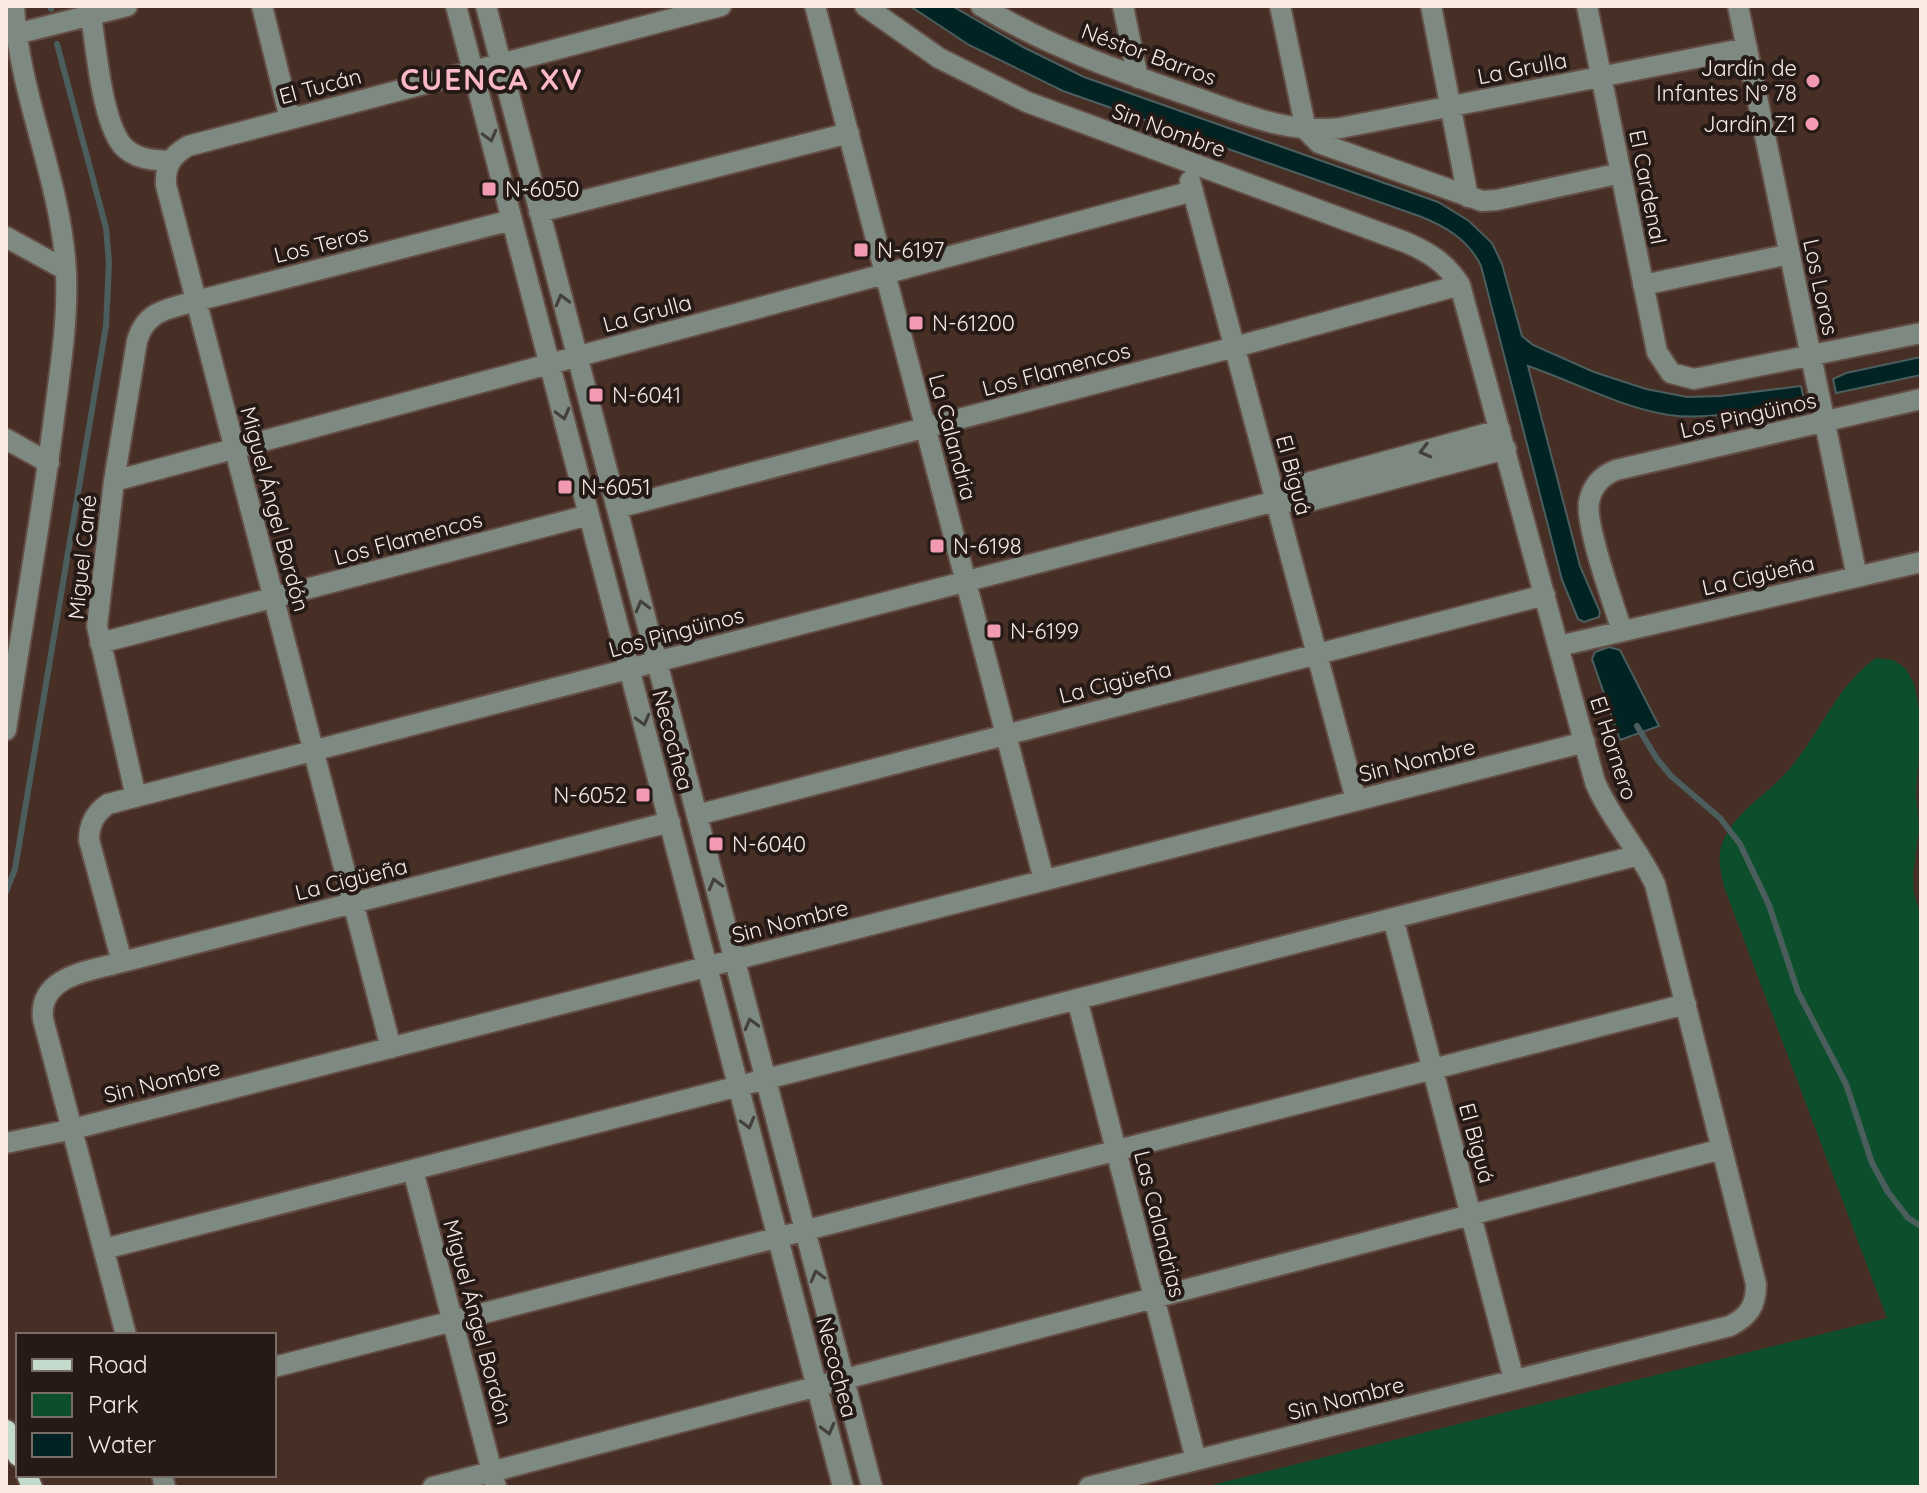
<svg xmlns="http://www.w3.org/2000/svg" width="1927" height="1493" viewBox="0 0 1927 1493" font-family="Quicksand,sans-serif">
	<style>
		.green { fill: #0d4f2c }
		.water { fill: #012324; stroke: #4b5e5d; stroke-width: 2 }
		.lines { fill: none; stroke-linecap: round; stroke-linejoin: round }
		.stream { stroke: #4b5e5d; stroke-width: 6 }
		.minor-casing { stroke: #634d44; stroke-width: 24 }
		.major-casing { stroke: #634d44; stroke-width: 24 }
		.minor { stroke: #7d8981; stroke-width: 20 }
		.major { stroke: #c3dbcc; stroke-width: 20 }
		.oneway { stroke: #44413b }
		.poi-dot { fill: #f19ab1; stroke: #251a16; stroke-width: 3 }
		.labels { text-anchor: middle; dominant-baseline: central; stroke-width: 8; stroke-linejoin: round; paint-order: stroke }
		.street-label { font-size: 22px; fill: #f9e9e3; stroke: #251a16 }
		.poi-label { font-size: 22px; fill: #f9e9e3; stroke: #251a16; text-anchor: start }
		.district-label { font-size: 30px; font-weight: bold; letter-spacing: 2px; fill: #fbb8c8; stroke: #251a16 }
	</style>
	<rect width="100%" height="100%" fill="#472f26"/>
	<path class="green" d="M1876,658l17,2 12,8 9,15 4,20 3,24 -5,66 3,34 -6,50 1,16 7,25v569h-717l683,-169 -163,-431c-3,-14 -7,-29 -2,-43 10,-28 38,-45 58,-65 37,-36 53,-91 96,-121z"/>
	<path class="water" d="M910,6h42l71,41 61,30 354,125 31,19 23,22 10,21 20,72 11,9 61,27 52,17 41,8 34,-1 80,-10 3,14c-44,8 -90,21 -135,15 -50,-8 -94,-33 -141,-49l52,200 20,46 -1,5 -15,5 -6,-3 -16,-39 -81,-314c-12,-26 -36,-40 -62,-50l-356,-125 -94,-46z
		M1921,357v18l-85,18 -3,-14 13,-6z
		M1609,647l11,3 39,76 -39,14 -28,-81 3,-7z"/>
	<g class="lines">
		<path class="stream" d="M50,6l1,3
			M1637,726l20,33 14,17 49,42 20,26 29,61 29,87 48,92 26,79 16,29 20,26 13,8
			M6,892l9,-23 5,-30 86,-513 3,-64 -3,-34 -49,-184"/>
		<defs>
			<path id="minor" d="M262,6l28,113
				M456,6l387,1481
				M486,6l386,1481
				M815,6l229,874
				M865,6l74,52 88,44 378,140c24,10 41,21 55,43l135,497c16,38 43,66 60,102l101,400c0,22 -7,32 -26,42l-641,161
				M981,6c66,40 138,65 210,90 50,17 96,38 149,32l407,-80
				M1123,6l15,72
				M1280,6l26,124 13,13 163,58 15,-1 124,-27
				M1431,6l37,191
				M1587,6l70,346 14,21 23,6 227,-46
				M1738,6l119,571
				M91,15c5,33 11,105 31,130 12,14 30,15 47,16
				M16,34l111,-28
				M1190,181l166,619
				M539,212l310,-79
				M6,237l60,33
				M1643,285l147,-31
				M6,439l43,24
				M114,481l1079,-290
				M1276,501l24,-16 200,-55
				M617,508l618,-161 225,-62
				M1622,631c-8,-26 -37,-105 -33,-129 3,-16 12,-26 27,-32l305,-71
				M100,643l489,-128
				M1559,646l362,-84
				M6,730c16,-104 35,-208 48,-312 6,-48 14,-96 12,-145 -4,-91 -47,-176 -52,-267
				M136,797l-39,-171 17,-145 23,-140c9,-31 31,-32 59,-40l316,-81
				M697,815l848,-220
				M1393,918l121,462
				M122,962l-33,-122c0,-16 6,-27 19,-36l1168,-303 30,1 200,-53
				M1077,999l119,461
				M391,1048l-225,-863c-1,-19 5,-29 22,-39l533,-140
				M6,1143l67,-14 1512,-387
				M413,1170l83,317
				M104,1249l1535,-394
				M126,1335l-83,-316c-5,-44 48,-48 79,-57l548,-140
				M274,1367l1412,-363
				M162,1475l3,12
				M433,1487l1289,-338"/>
			<path id="major" d="M6,1430l12,26
				M27,1475l5,12"/>
		</defs>
		<use href="#minor" class="minor-casing"/>
		<use href="#major" class="major-casing"/>
		<use href="#minor" class="minor"/>
		<use href="#major" class="major"/>
	</g>
	<defs><path id="oneway-chevron" d="M-2-3.5L2.5 0L-2 3.5" fill="none" stroke-width="1.6" stroke-linecap="round" stroke-linejoin="round" transform="scale(2)"/></defs>
	<g class="oneway">
		<use href="#oneway-chevron" transform="translate(490 136) rotate(75)"/>
		<use href="#oneway-chevron" transform="translate(562 300) rotate(-105)"/>
		<use href="#oneway-chevron" transform="translate(563 414) rotate(75)"/>
		<use href="#oneway-chevron" transform="translate(1425 451) rotate(165)"/>
		<use href="#oneway-chevron" transform="translate(642 606) rotate(-105)"/>
		<use href="#oneway-chevron" transform="translate(643 720) rotate(75)"/>
		<use href="#oneway-chevron" transform="translate(715 884) rotate(-105)"/>
		<use href="#oneway-chevron" transform="translate(751 1024) rotate(-105)"/>
		<use href="#oneway-chevron" transform="translate(748 1123) rotate(75)"/>
		<use href="#oneway-chevron" transform="translate(817 1276) rotate(-105)"/>
		<use href="#oneway-chevron" transform="translate(828 1429) rotate(75)"/>
	</g>
	<g class="poi-dot">
		<circle cx="1813" cy="81" r="8"/>
		<circle cx="1812" cy="124" r="8"/>
		<rect x="481" y="181" width="16" height="16" rx="4"/>
		<rect x="853" y="242" width="16" height="16" rx="4"/>
		<rect x="908" y="315" width="16" height="16" rx="4"/>
		<rect x="588" y="387" width="16" height="16" rx="4"/>
		<rect x="557" y="479" width="16" height="16" rx="4"/>
		<rect x="929" y="538" width="16" height="16" rx="4"/>
		<rect x="986" y="623" width="16" height="16" rx="4"/>
		<rect x="635" y="787" width="16" height="16" rx="4"/>
		<rect x="708" y="836" width="16" height="16" rx="4"/>
	</g>
	<g class="labels">
		<g class="street-label">
			<text transform="translate(1149 54) rotate(20)">Néstor Barros</text>
			<text transform="translate(1522 68) rotate(-11)">La Grulla</text>
			<text transform="translate(320 86) rotate(-15)">El Tucán</text>
			<text transform="translate(1169 130) rotate(20)">Sin Nombre</text>
			<text transform="translate(1648 187) rotate(79)">El Cardenal</text>
			<text transform="translate(321 244) rotate(-14)">Los Teros</text>
			<text transform="translate(1821 287) rotate(78)">Los Loros</text>
			<text transform="translate(647 313) rotate(-15)">La Grulla</text>
			<text transform="translate(1056 369) rotate(-15)">Los Flamencos</text>
			<text transform="translate(1748 415) rotate(-13)">Los Pingüinos</text>
			<text transform="translate(953 437) rotate(75)">La Calandria</text>
			<text transform="translate(1294 475) rotate(75)">El Biguá</text>
			<text transform="translate(275 509) rotate(75)">Miguel Ángel Bordón</text>
			<text transform="translate(408 538) rotate(-15)">Los Flamencos</text>
			<text transform="translate(82 557) rotate(-84)">Miguel Cané</text>
			<text transform="translate(1758 575) rotate(-13)">La Cigüeña</text>
			<text transform="translate(676 632) rotate(-15)">Los Pingüinos</text>
			<text transform="translate(1115 682) rotate(-14)">La Cigüeña</text>
			<text transform="translate(673 740) rotate(75)">Necochea</text>
			<text transform="translate(1614 748) rotate(72)">El Hornero</text>
			<text transform="translate(1417 760) rotate(-14)">Sin Nombre</text>
			<text transform="translate(351 879) rotate(-14)">La Cigüeña</text>
			<text transform="translate(790 921) rotate(-14)">Sin Nombre</text>
			<text transform="translate(162 1081) rotate(-14)">Sin Nombre</text>
			<text transform="translate(1477 1143) rotate(75)">El Biguá</text>
			<text transform="translate(1160 1224) rotate(76)">Las Calandrias</text>
			<text transform="translate(478 1322) rotate(75)">Miguel Ángel Bordón</text>
			<text transform="translate(837 1367) rotate(75)">Necochea</text>
			<text transform="translate(1346 1398) rotate(-14)">Sin Nombre</text>
		</g>
		<g class="poi-label">
			<text x="1797" y="68" text-anchor="end">Jardín de<tspan x="1797" dy="25">Infantes N° 78</tspan></text>
			<text x="1796" y="124" text-anchor="end">Jardín Z1</text>
			<text x="505" y="189">N-6050</text>
			<text x="877" y="250">N-6197</text>
			<text x="932" y="323">N-61200</text>
			<text x="612" y="395">N-6041</text>
			<text x="581" y="487">N-6051</text>
			<text x="953" y="546">N-6198</text>
			<text x="1010" y="631">N-6199</text>
			<text x="627" y="795" text-anchor="end">N-6052</text>
			<text x="732" y="844">N-6040</text>
		</g>
		<g class="district-label">
			<text x="492" y="79">CUENCA XV</text>
		</g>
	</g>
	<rect width="1927" height="1493" fill="none" stroke="#f9e9e3" stroke-width="16"/>
	<rect x="16" y="1333" width="260" height="144" fill="#251a16" stroke="#7a6d68" stroke-width="2"/>
	<rect x="32" y="1359" width="40" height="12" fill="#c3dbcc" stroke="#7a6d68" stroke-width="2"/>
	<text x="88" y="1373" font-size="24" fill="#f9e9e3">Road</text>
	<rect x="32" y="1393" width="40" height="24" fill="#0d4f2c" stroke="#7a6d68" stroke-width="2"/>
	<text x="88" y="1413" font-size="24" fill="#f9e9e3">Park</text>
	<rect x="32" y="1433" width="40" height="24" fill="#012324" stroke="#7a6d68" stroke-width="2"/>
	<text x="88" y="1453" font-size="24" fill="#f9e9e3">Water</text>
</svg>
